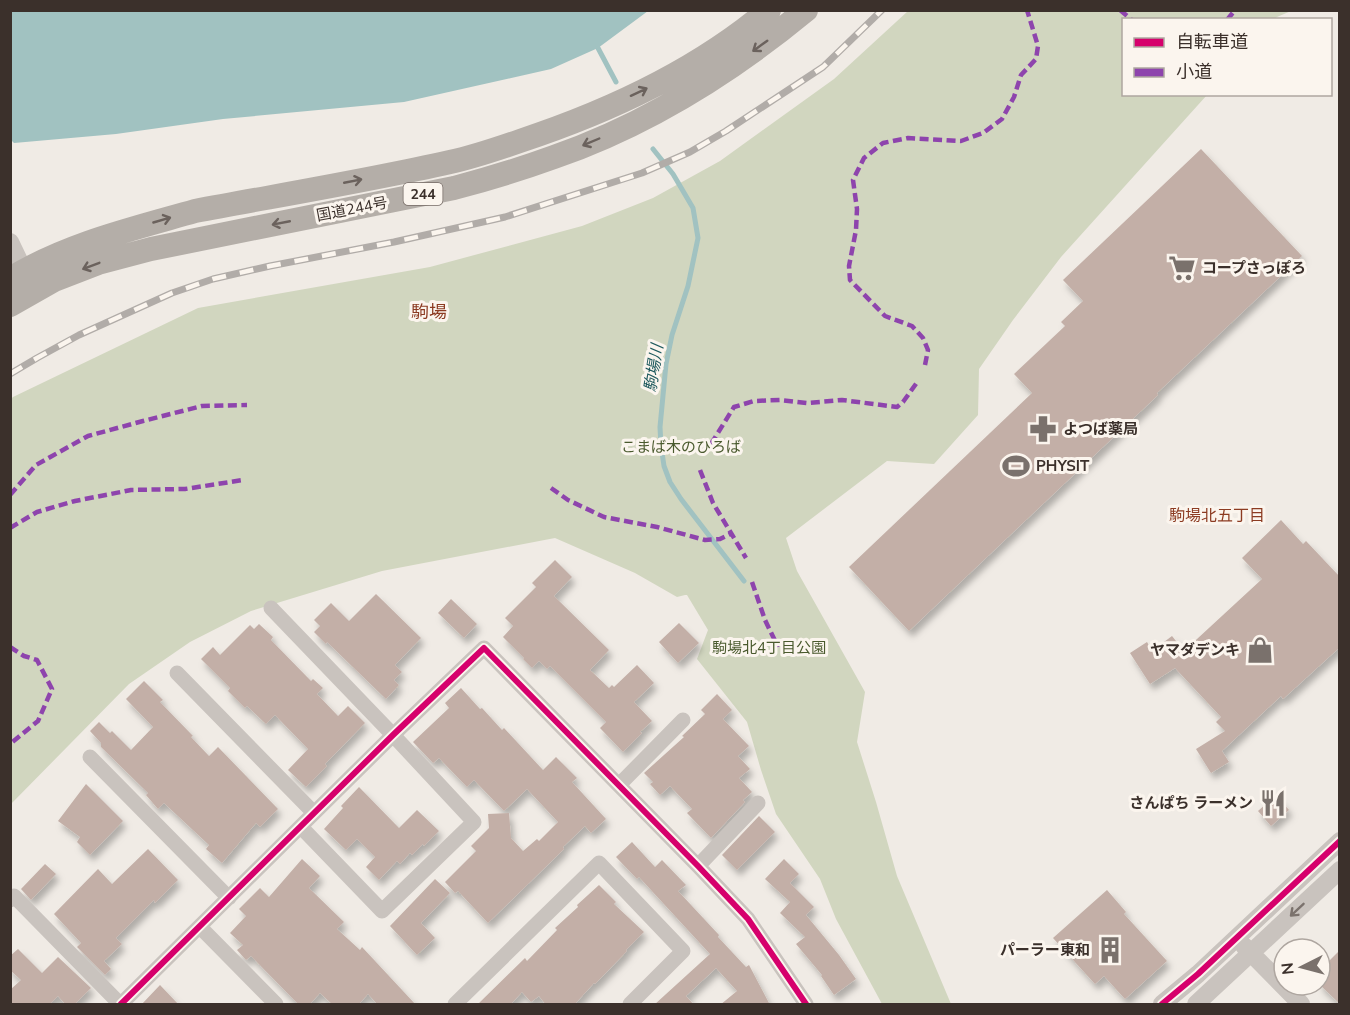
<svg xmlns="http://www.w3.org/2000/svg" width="1350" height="1015" viewBox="0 0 1350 1015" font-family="'Nunito Sans','Noto Sans JP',sans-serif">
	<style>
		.green { fill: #d1d6bf }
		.water { fill: #a1c2c1 }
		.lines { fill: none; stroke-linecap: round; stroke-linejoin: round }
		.stream { stroke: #a1c2c1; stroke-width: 5 }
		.building { fill: #c3afa7; filter: url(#shadow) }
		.minor { stroke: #c9c3be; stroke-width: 15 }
		.tertiary { stroke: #c9c3be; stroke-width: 18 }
		.trunk { stroke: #b4aea8; stroke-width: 24 }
		.rail-casing { stroke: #b1aca8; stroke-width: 7 }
		.rail { stroke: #fbf5ee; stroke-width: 4.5; stroke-dasharray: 14; stroke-linecap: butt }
		.quiet { stroke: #8e44ad; stroke-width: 4.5; stroke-dasharray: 9 4.5; stroke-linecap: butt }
		.cycleway-casing { stroke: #fbf5ee; stroke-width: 10 }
		.cycleway { stroke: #d6006c; stroke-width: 6 }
		.oneway { stroke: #6b625d }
		.oneway2 { stroke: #7b726d }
		.labels { text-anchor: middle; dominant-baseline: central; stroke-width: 6; stroke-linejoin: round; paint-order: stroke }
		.shield { fill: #fbf5ee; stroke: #756b66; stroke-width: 1.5 }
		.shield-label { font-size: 14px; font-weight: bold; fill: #3b302b }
		.street-label { font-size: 15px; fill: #3b302b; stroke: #fbf5ee }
		.poi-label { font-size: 15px; font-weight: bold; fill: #3b302b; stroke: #fbf5ee; text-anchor: start }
		.park-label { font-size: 15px; fill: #4a5a2e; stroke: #fbf5ee }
		.water-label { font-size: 16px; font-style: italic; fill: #1f5a5e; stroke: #fbf5ee }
		.neighbourhood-label { font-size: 16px; fill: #8c3b22; stroke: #fbf5ee }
		.quarter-label { font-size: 18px; fill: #8c3b22; stroke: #fbf5ee }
	</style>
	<defs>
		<filter id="shadow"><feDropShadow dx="3.5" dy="6" stdDeviation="3" flood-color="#0004"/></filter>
	</defs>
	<rect width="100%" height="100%" fill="#f0ebe5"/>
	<path class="green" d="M908,11h383l-14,6 -3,2 -150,1v74l83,1 -146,162 -48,63 -34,49 -1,46 -44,49 -47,-3 -101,77 11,33 68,121 -8,50 19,60 21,74 54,128h-69l-46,-85 -16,-40 -44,-65 -15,-44 -14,-48 -50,-63 11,-29 -21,-35h-2l-8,2 -42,-24 -80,-35 -173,33 -131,40 -61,31 -61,42 -118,120 -1,-404 3,-3 185,-89 232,-41 152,-41 71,-28 67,-37 114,-82z"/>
	<path class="water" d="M11,10h637v1l-50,37 -47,21 -147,33 -181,17 -107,15 -102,9 -4,-4z"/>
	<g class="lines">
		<path class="stream" d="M598,48l18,34
			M653,149l20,25 20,34 5,30 -10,48 -16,49 -6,29 -6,63 1,19 3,20 6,16 11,17 63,82"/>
	</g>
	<path class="building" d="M1201,149l101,107 -145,137 1,2 -249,236 -60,-64 183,-174 -18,-19 51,-48 -4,-4 22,-21 -20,-21z
		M1281,520l22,24 3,-3 34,36v70l-57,52 -2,-3 -59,55 7,11 -18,11 -15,-24 29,-18 -9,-9 5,-5 -46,-49 -25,16 -20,-31 17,-11 5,9 20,-15 12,15 78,-72 -20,-21z
		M555,560l17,17 -18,19 55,54 -19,20 19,18 3,-3 2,2 23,-22 17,18 -20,19 18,19 -12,11 2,1 -19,19 -23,-24 6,-6 -56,-56 -3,3 -8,-8 -7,7 -9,-9 1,-1 -21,-21 10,-11 -8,-8 31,-31 -4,-4z
		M376,594l45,44 -26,27 7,7 -8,8 5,5 -13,14 -59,-57 -1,2 -12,-12 6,-6 -6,-6 17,-17 18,18z
		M451,599l26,25 -13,14 -26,-25z
		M679,623l20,20 -21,20 -19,-21z
		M259,624l14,13 -2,3 40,41 2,-2 10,9 -6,6 21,22 10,-10 17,17 -40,41 2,2 -21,21 -18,-17 20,-21 -33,-34 -9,9 -19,-18 -2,2 -17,-17 2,-3 -29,-29 12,-12 7,8 30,-30 4,4z
		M144,681l19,19 -3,2 33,34 -2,1 18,19 9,-9 60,62 -18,18 -4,-4 -34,40 -16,-14 3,-4 -45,-42 -6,6 -12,-14 2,-2 -47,-46v-4l-11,-12 9,-9 11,11 2,-2 19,19 22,-23 -27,-28z
		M461,688l19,21 2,-1 20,22 2,-2 39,42 13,-13 21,21 -5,4 34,37 -15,14 -6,-7 -22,21 1,2 -76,74 -30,-32 -3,2 -10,-11 31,-31 -5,-5 18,-18 -1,-14 21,-1 2,25 12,13 14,-12 2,2 19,-19 -31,-33 -23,22 -30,-31 -7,7 -28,-29 -6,5 -20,-21 36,-34 -4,-5z
		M717,694l15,16 -9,9 26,27 -11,10 12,13 -11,9 13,14 -9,8 2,2 -34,36 -24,-25 5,-4 -22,-23 -10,9 -10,-11 3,-2 -9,-9 40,-36 -2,-1 23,-22 -4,-4z
		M86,784l37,37 -33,34 -13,-13 3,-5 -22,-16z
		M359,787l40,41 18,-18 22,21 -15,15 -1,-2 -11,11 -2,-2 -10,11 -3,-3 -18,19 -13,-13 9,-10 -18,-18 -11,11 -22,-21 19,-21 -2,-2z
		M1276,795l13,15 -18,16 -13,-15z
		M759,816l16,16 -38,38 -15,-15z
		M632,842l23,25 7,-7 24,25 -8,6 41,44 -1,2 28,30 3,-2 21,40h-50l17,-14 -21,-23 -30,28 8,9h-40l56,-51 -71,-77 -2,2 -21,-22z
		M148,849l30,31 -23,23 -1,-3 -38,38 6,6 -18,17 7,8 -6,6 -28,-28 4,-4 -27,-29 44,-45 14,15z
		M302,859l18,17 -11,12 35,34 -7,7 23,21 2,-3 54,58h-38l-10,-11 -10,11h-25l-13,-12 -11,12h-10l-48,-49 -5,4 -9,-10 6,-5 -13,-12 16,-17 -7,-7 21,-21 9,9z
		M784,859l15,15 -9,9 24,24 -8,8 33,40 17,24 -22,16 -13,-19 1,-1 -26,-31 9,-7 -25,-24 10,-11 -25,-23z
		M45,864l11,10 -25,26 -10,-11z
		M435,879l15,14 -29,30 14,15 -18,17 -27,-29z
		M599,885l17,17 -2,2 30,28 -18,18 1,1 -32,33 -1,-1 -20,22h-28l-7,-9 -8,6 -9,-10 -12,13h-33l48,-47 2,3 30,-31 -2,-2 23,-21 -1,-2z
		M1107,890l19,22 -2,2 43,47 -42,38 -21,-23 -9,8 -42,-46z
		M18,949l24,24 16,-16 33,31 -17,17h-8l-8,-9 -9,9h-39v-15l11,-10 -11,-10v-14z
		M1340,950v54l-20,-19v-15z
		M160,985l19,20h-38z"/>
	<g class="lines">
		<path class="minor" d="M271,608l122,127 81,87 -92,89 -81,-84
			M177,673l137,140
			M90,757l139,141
			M619,785l64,-65
			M698,866l60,-63
			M10,900l4,-4 106,108
			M200,927l76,77
			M121,1004l272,-269 91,-87 214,218 50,53 58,85
			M455,1004l144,-141 84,88 -53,53"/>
		<path class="tertiary" d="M10,242l14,29
			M1244,946l57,58
			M1162,1004l36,-30 142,-133
			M1196,1004l144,-134"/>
		<path class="trunk" d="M10,279c57,-35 122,-50 185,-68 85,-16 171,-30 255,-49 24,-5 47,-13 70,-21 88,-29 177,-70 249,-131
			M10,305l44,-25 44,-17 53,-14 303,-61c34,-9 67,-19 100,-31 92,-32 177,-85 252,-147"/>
		<defs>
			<path id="rail" d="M10,374l27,-16 42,-23 93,-42 41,-14 57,-13 124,-24 111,-25 137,-44 48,-21 36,-21 97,-64 59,-57"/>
		</defs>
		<use href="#rail" class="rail-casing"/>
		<use href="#rail" class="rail"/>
		<path class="quiet" d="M1120,10l12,10
			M1227,20l8,-10
			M925,365l3,-15 -5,-12 -11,-12 -27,-10 -35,-36 -1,-14 7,-36 1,-21 -4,-29 11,-22 19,-15 25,-5 53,3 22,-8 19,-14 12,-22 7,-22 15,-16 2,-13 -11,-36
			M711,444l23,-37 20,-6 26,-1 27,3 35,-3 55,7 6,-5 15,-21
			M700,470l13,33 33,55
			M551,488l17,12 36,17 53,10 48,13 15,-1 10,-5
			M10,495l26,-30 52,-29 55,-15 59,-15 45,-1
			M10,528l27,-16 38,-11 56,-11 54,-1 58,-9
			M752,582l13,38 13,27
			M10,647l14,9 13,4 15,29 -14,32 -28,23"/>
		<defs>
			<path id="cycleway" d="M121,1004l272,-269 91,-87 214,218 50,53 58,85
				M1162,1004l36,-30 142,-133"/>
		</defs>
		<use href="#cycleway" class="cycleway-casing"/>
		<use href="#cycleway" class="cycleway"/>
	</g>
	<defs><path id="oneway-shaft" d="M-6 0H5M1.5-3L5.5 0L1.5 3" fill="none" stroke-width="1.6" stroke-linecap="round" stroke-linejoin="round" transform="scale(1.5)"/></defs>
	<g class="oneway">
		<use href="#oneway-shaft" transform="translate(760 46) rotate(144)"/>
		<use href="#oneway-shaft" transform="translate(639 92) rotate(-25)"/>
		<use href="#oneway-shaft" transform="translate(591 142) rotate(157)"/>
		<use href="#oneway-shaft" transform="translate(353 181) rotate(-11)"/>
		<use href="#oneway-shaft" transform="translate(162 220) rotate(-16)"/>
		<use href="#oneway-shaft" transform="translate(281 223) rotate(169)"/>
		<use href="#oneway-shaft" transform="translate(91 266) rotate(159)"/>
	</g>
	<use class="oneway2" href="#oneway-shaft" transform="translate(1297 910) rotate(137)"/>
	<defs>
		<symbol id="supermarket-bare" viewBox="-9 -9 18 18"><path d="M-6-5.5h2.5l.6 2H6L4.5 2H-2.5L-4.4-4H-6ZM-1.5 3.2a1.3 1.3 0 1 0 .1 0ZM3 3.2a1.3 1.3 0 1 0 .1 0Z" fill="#7a716c" stroke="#fbf5ee" stroke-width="2.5" paint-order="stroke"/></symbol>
		<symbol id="pharmacy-bare" viewBox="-9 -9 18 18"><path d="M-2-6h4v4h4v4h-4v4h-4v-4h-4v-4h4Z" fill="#7a716c" stroke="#fbf5ee" stroke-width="2.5" paint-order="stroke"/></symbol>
		<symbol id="stadium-bare" viewBox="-9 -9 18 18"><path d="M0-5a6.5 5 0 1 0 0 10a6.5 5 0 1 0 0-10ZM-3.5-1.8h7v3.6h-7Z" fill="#7a716c" stroke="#fbf5ee" stroke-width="2.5" paint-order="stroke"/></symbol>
		<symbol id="shop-bare" viewBox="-9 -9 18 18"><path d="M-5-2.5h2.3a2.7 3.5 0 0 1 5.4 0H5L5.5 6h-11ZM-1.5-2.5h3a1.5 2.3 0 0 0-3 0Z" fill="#7a716c" stroke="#fbf5ee" stroke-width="2.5" paint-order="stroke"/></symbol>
		<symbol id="restaurant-bare" viewBox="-9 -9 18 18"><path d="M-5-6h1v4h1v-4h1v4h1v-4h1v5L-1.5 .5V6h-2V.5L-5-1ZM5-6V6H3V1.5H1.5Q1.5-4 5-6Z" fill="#7a716c" stroke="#fbf5ee" stroke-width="2.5" paint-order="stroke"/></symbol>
		<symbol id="building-bare" viewBox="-9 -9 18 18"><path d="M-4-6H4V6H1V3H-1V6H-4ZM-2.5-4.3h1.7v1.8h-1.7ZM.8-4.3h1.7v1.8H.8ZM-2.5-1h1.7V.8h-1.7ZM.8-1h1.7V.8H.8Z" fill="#7a716c" stroke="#fbf5ee" stroke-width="2.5" paint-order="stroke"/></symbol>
	</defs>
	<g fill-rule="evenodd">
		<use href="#supermarket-bare" x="1163" y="249" width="38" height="38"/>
		<use href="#pharmacy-bare" x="1024" y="410" width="38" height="38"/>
		<use href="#stadium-bare" x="997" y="447" width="38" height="38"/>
		<use href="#shop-bare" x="1241" y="631" width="38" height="38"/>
		<use href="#restaurant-bare" x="1254" y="784" width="38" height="38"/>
		<use href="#building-bare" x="1091" y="931" width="38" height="38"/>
	</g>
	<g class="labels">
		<rect class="shield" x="403.5" y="183" width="39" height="22" rx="4.5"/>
		<g class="shield-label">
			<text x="423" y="194">244</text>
		</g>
		<g class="street-label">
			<text transform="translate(352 209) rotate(-11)">国道244号</text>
		</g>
		<g class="poi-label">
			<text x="1202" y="268">コープさっぽろ</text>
			<text x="1063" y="429">よつば薬局</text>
			<text x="1036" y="466">PHYSIT</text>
			<text x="1240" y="650" text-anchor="end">ヤマダデンキ</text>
			<text x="1253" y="803" text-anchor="end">さんぱち ラーメン</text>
			<text x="1090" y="950" text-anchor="end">パーラー東和</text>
		</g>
		<g class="park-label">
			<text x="681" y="447">こまば木のひろば</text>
			<text x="769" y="648">駒場北4丁目公園</text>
		</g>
		<g class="water-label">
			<text transform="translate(654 368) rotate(-81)">駒場川</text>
		</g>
		<g class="neighbourhood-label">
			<text x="1217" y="516">駒場北五丁目</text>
		</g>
		<g class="quarter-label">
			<text x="429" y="312">駒場</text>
		</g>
	</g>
	<rect width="1350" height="1015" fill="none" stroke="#3b302b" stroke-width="24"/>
	<rect x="1122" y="18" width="210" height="78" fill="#fbf5ee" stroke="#aea6a0" stroke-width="1.5"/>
	<rect x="1134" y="38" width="30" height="9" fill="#d6006c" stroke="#aea6a0" stroke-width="1.5"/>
	<text x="1176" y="48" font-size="18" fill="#3b302b">自転車道</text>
	<rect x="1134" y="68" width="30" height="9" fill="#8e44ad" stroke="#aea6a0" stroke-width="1.5"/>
	<text x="1176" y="78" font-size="18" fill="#3b302b">小道</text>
	<g transform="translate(1302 967) rotate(264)"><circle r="28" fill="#fbf5ee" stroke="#aea6a0" stroke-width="1.5"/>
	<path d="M0-4.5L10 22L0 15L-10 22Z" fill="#7a716c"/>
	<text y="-9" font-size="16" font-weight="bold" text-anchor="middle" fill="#3b302b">N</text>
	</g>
</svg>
